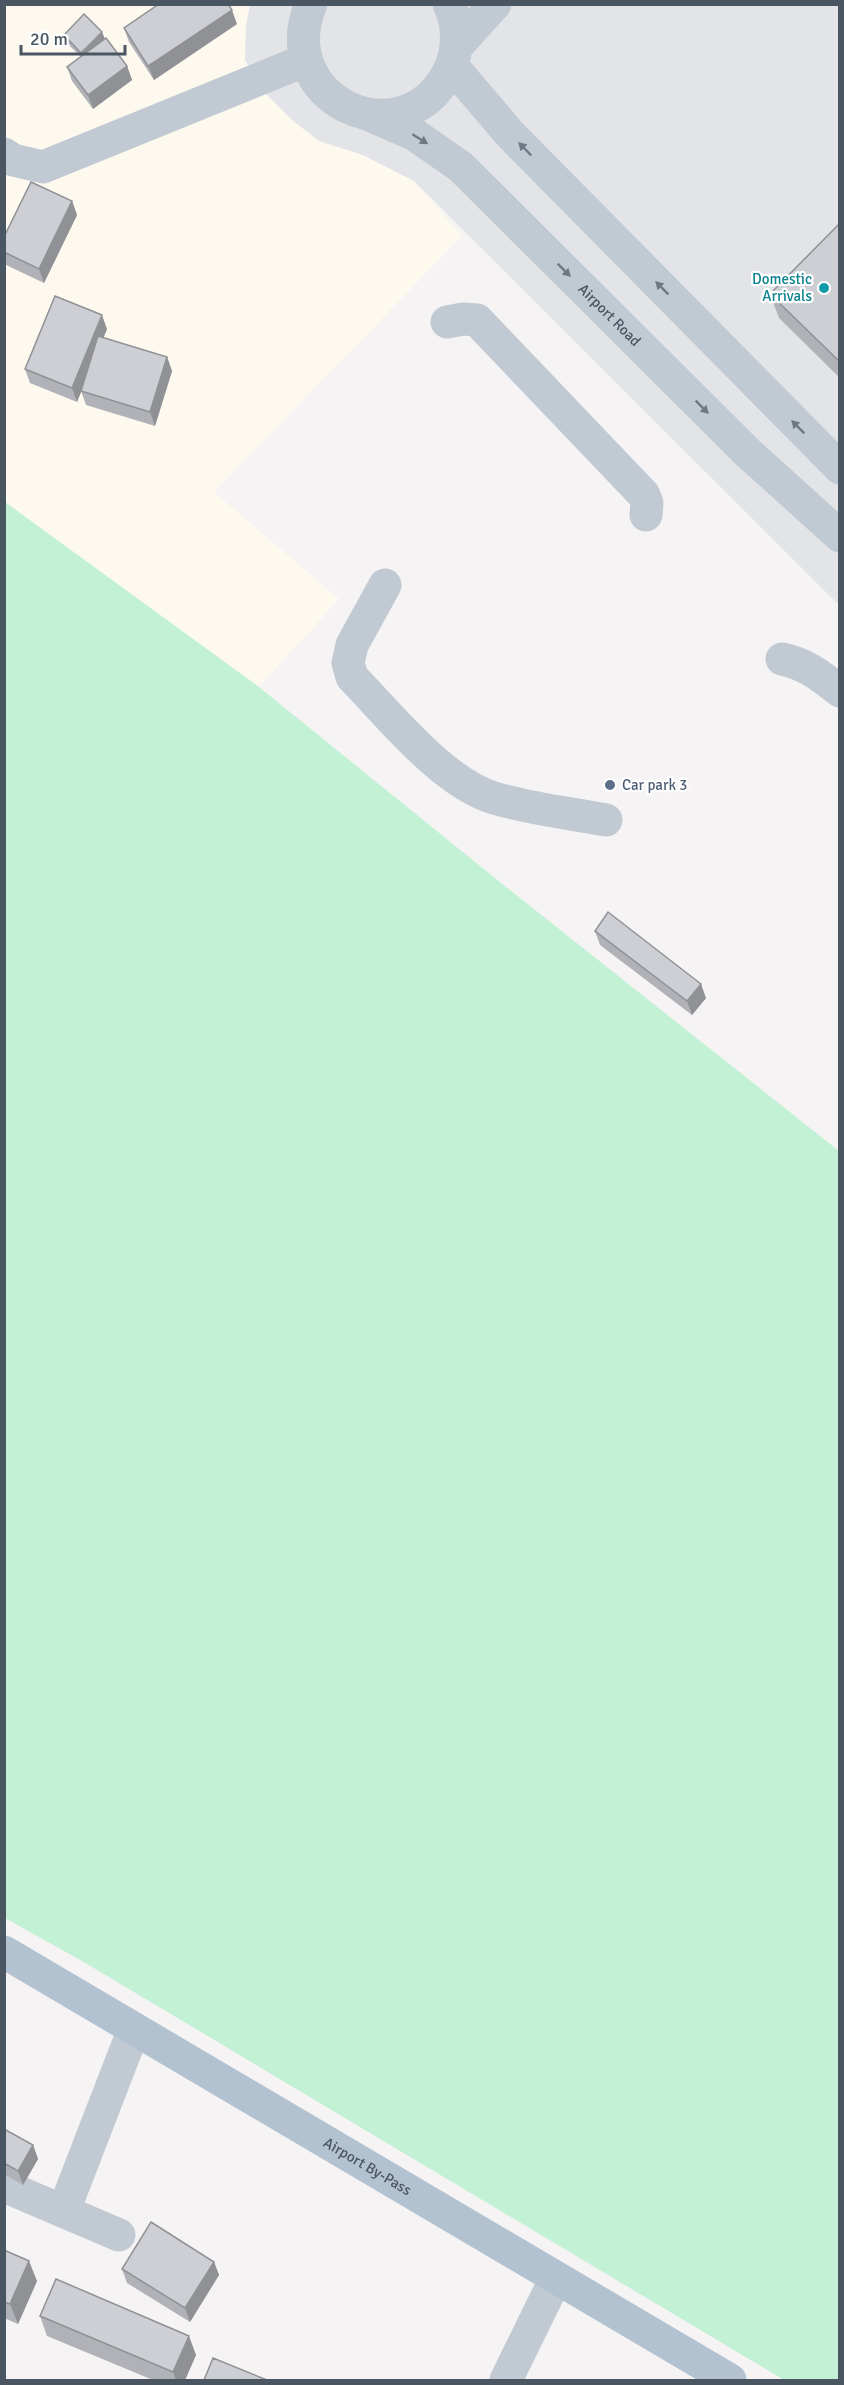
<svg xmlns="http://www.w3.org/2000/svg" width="844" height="2385" viewBox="0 0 844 2385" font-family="Signika,sans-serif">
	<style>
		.commercial { fill: #fdf9ef }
		.airport { fill: #e2e4e7 }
		.green { fill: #c3f1d5 }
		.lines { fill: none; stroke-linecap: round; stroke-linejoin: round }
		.minor { stroke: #c1cad2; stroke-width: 33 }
		.major { stroke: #b3c2d1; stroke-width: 33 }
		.wall { fill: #b0b2b7 }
		.shaded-wall { fill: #909195 }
		.building { fill: #cdcfd5; stroke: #909195; stroke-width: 1.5 }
		.oneway { fill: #6e7983 }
		.culture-dot { fill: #0f9aa8; stroke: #fff; stroke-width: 2 }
		.service-dot { fill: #5c6f8a; stroke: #fff; stroke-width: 2 }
		.labels { text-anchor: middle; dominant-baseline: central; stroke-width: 4.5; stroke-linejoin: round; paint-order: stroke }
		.culture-label { font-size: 15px; fill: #0d838f; stroke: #fff; text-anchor: end }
		.street-label { font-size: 15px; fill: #4a5661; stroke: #fff }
		.service-label { font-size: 15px; fill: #4e5e75; stroke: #fff; text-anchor: start }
	</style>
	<rect width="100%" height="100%" fill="#f5f3f3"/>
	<path class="commercial" d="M5,5h245l-4,21 16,64 29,29 28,22 44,14 51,26 48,55 -248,256 125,107 -80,88 -254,-185z"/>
	<path class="airport" d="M250,5h589v600l-425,-424 -51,-26 -44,-14 -28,-22 -29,-29 -17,-30 1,-34z"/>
	<path class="green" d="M5,502l254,185 242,196 338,268v1229h-55l-702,-419 -77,-43z"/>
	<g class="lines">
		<g class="minor">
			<path d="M311,4c-40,95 92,158 138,67 10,-21 10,-46 0,-67"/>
			<path d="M457,46l38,-42"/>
			<path d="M452,66l58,68 330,334"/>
			<path id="s1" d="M367,114l48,21 46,32 286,285 93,84"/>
			<path d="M4,154l9,6 30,7 263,-107"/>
			<path d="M447,322l16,-3 14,1 167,175 3,8 -1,12"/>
			<path d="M385,585l-33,60 -4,18 4,14c38,39 90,105 142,121 36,11 75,15 112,22"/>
			<path d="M782,659c24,5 39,17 58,32"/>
			<path d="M4,2186l115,49"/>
			<path d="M64,2210l70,-181"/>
			<path d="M506,2380l50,-102"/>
		</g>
		<path class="major" id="s2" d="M4,1952l726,428"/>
	</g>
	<path class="wall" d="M237,24l-83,56 -25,-38 -5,-14z
		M64,35l41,4 22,27 5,14 -39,29 -21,-28 -5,-14 14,-10 -15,-15z
		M72,201l5,14 -33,68 -40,-19v-27z
		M840,223v155l-61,-60 -9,-24z
		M107,329l-4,9 64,19 5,14 -17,55 -69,-21 -5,-14 -4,11 -47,-19 -5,-14z
		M595,931l111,67 -14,17 -92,-70z
		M4,2129l29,16 5,14 -15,26 -19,-11z
		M4,2250l33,31 -19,43 -14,-6z
		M214,2262l5,13 -29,47 -63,-39 -5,-14z
		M40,2316l156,39 -11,25h-32l-106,-44z"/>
	<path class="shaded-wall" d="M232,10l5,14 -83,56 -6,-14z
		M102,32l3,7 -21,21 -3,-7z
		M127,66l5,14 -39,29 -5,-14z
		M72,201l5,14 -33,68 -5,-14z
		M102,315l5,14 -30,73 -5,-14z
		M167,357l5,14 -17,55 -5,-14z
		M701,984l5,14 -14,17 -5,-14z
		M33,2145l5,14 -15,26 -5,-14z
		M29,2261l8,20 -19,43 -8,-20z
		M214,2262l5,13 -29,47 -5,-14z
		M189,2336l7,19 -11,25h-9l-3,-8z"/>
	<path class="building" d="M159,4h69l4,6 -84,56 -24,-38z
		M84,14l18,18 -21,21 -17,-18z
		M106,38l21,28 -39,29 -21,-28z
		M31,182l41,19 -33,68 -35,-17v-15z
		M840,223v139l-70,-68z
		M55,296l47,19 -30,73 -47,-19z
		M98,336l69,21 -17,55 -69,-21z
		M608,912l93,72 -14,17 -92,-70z
		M4,2129l29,16 -15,26 -14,-8z
		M151,2222l63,40 -29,46 -63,-39z
		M4,2250l25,11 -19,43 -6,-2z
		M56,2279l133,57 -16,36 -133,-56z
		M213,2358l54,22h-63z"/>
	<defs><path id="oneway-solid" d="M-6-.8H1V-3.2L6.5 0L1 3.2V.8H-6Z" transform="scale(1.5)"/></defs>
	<g class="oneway">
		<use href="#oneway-solid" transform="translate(420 139) rotate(32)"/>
		<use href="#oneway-solid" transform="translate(525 149) rotate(-134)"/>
		<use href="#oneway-solid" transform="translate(564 270) rotate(45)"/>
		<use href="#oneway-solid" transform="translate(662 288) rotate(-135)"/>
		<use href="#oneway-solid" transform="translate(702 407) rotate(45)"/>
		<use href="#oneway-solid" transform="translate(798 427) rotate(-135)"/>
	</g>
	<circle class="culture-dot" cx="824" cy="288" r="6"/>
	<circle class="service-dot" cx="610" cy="785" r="6"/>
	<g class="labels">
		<g class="culture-label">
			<text x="812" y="279">Domestic<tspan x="812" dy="17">Arrivals</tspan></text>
		</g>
		<g class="street-label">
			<text stroke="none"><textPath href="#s1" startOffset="318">Airport Road</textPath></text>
			<text stroke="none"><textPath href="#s2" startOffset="422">Airport By-Pass</textPath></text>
		</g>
		<g class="service-label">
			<text x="622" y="785">Car park 3</text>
		</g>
	</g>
	<rect width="844" height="2385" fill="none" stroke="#4a5661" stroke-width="12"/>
	<path d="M21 45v9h104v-9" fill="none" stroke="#4a5661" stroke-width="3"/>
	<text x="30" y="45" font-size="18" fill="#4a5661" stroke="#ffffff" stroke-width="4.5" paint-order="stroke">20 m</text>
</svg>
